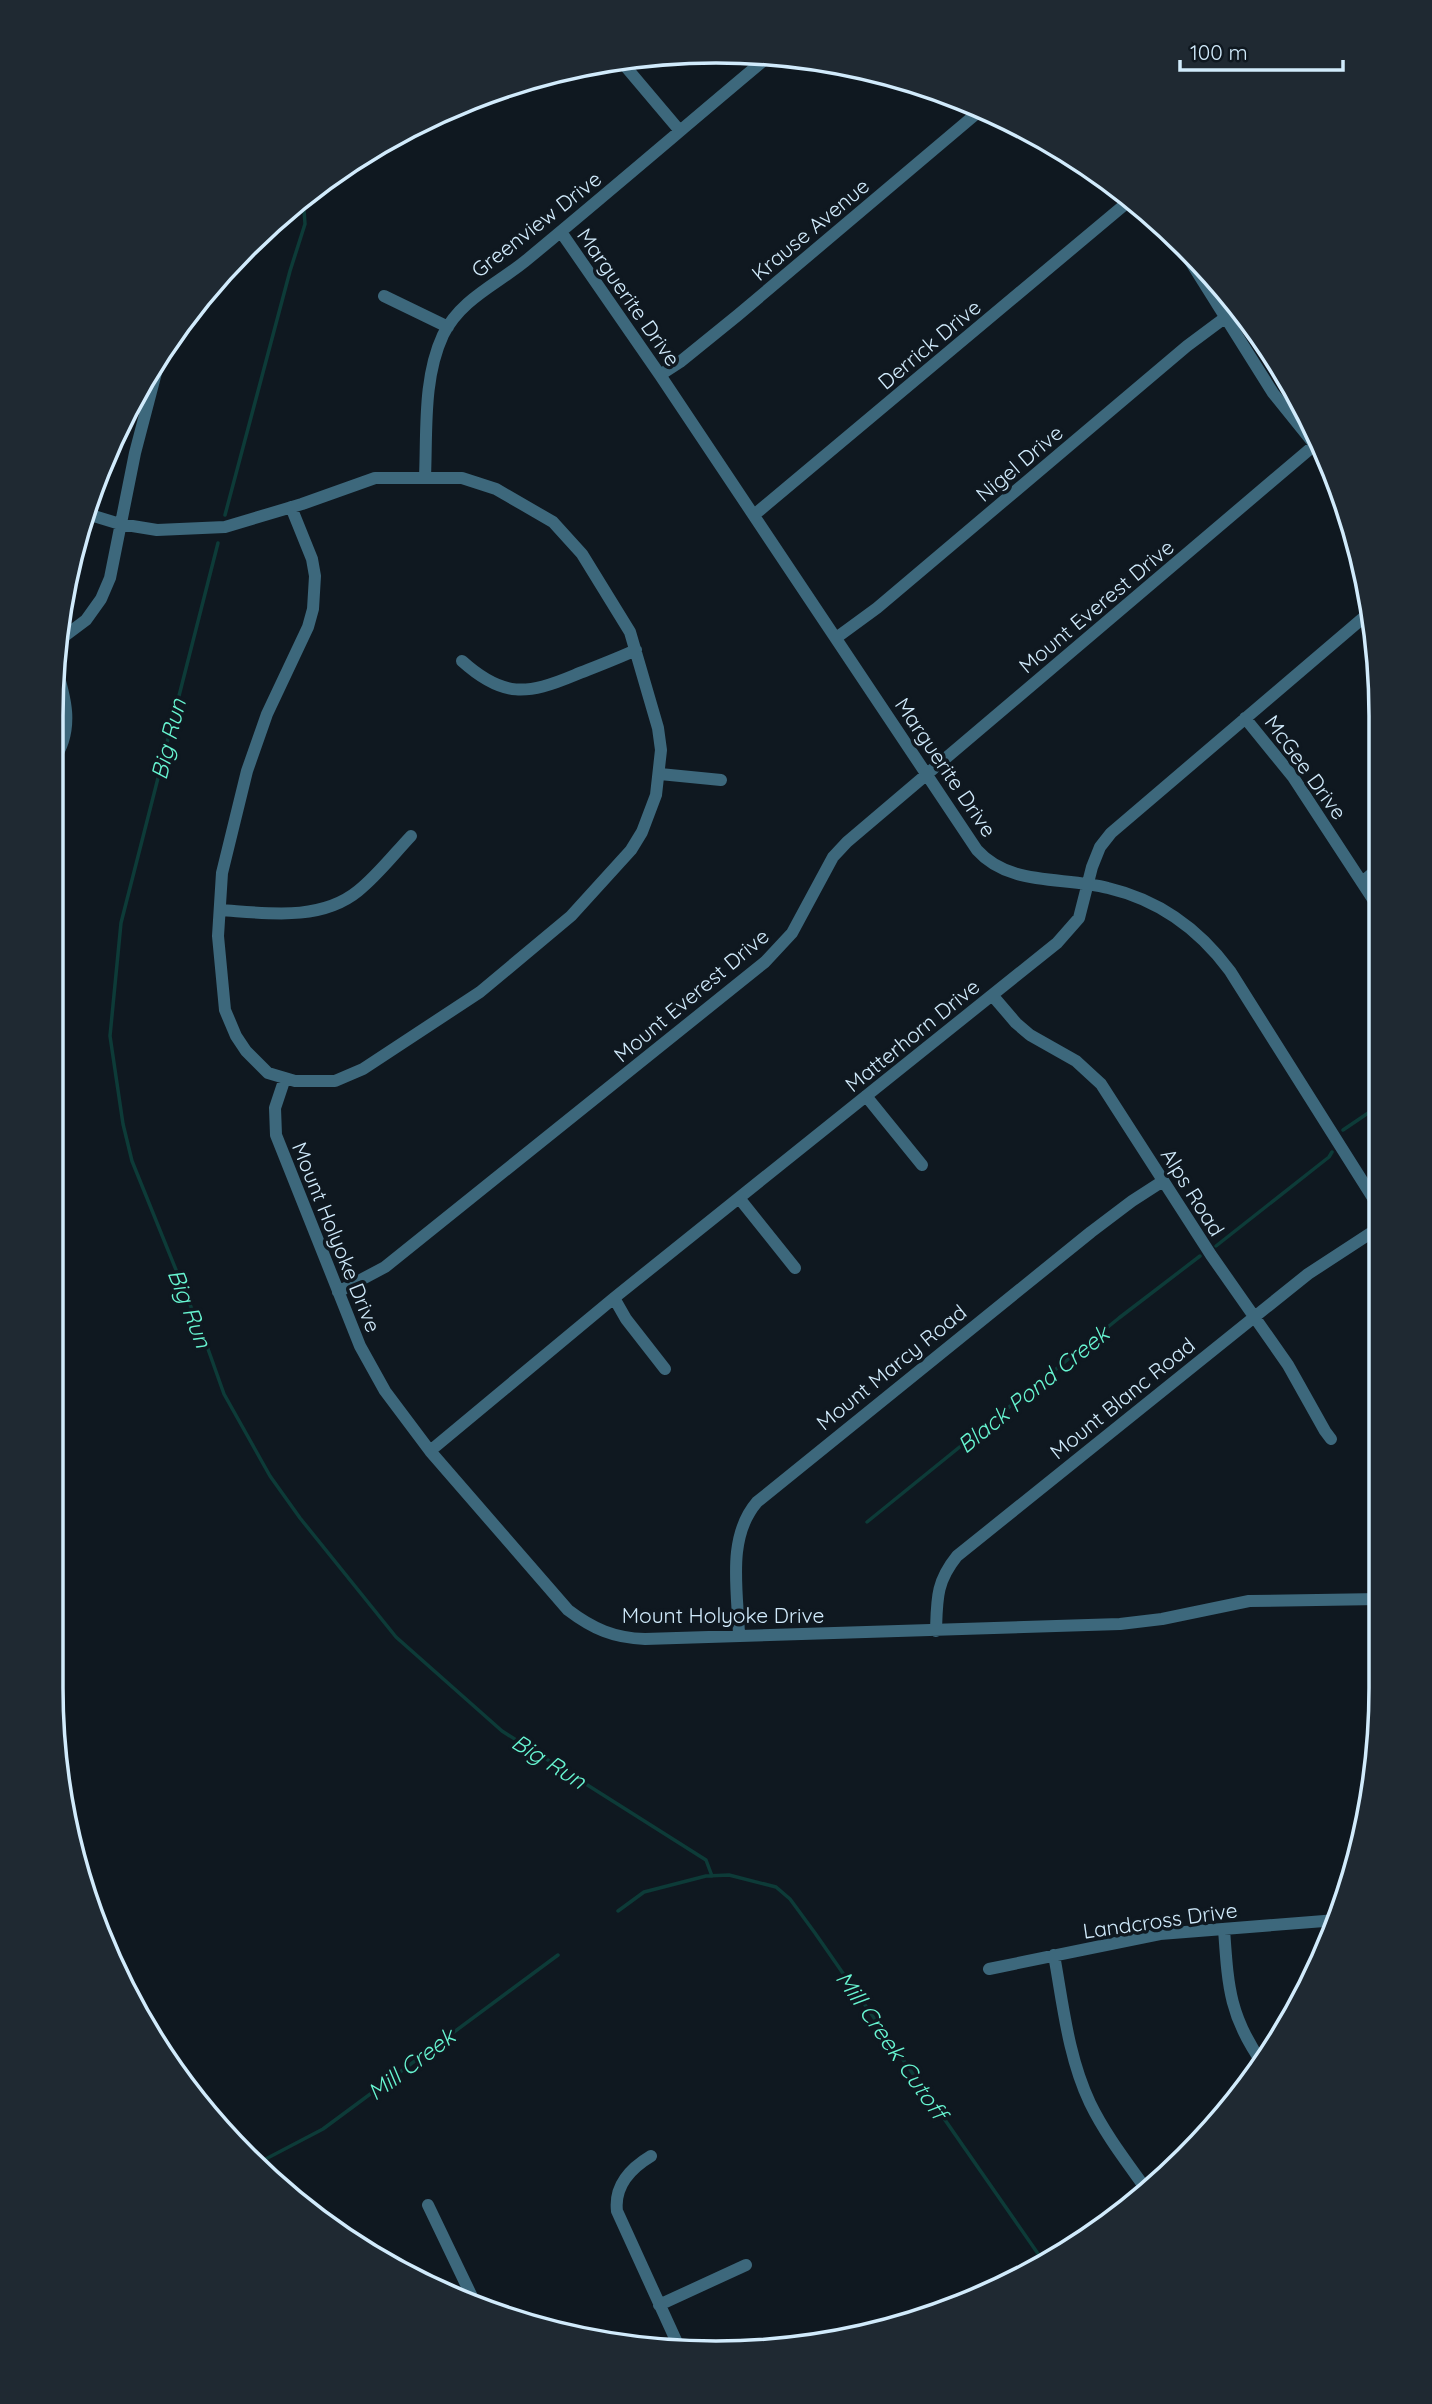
<svg xmlns="http://www.w3.org/2000/svg" width="1432" height="2404" viewBox="0 0 1432 2404" font-family="Quicksand,sans-serif">
	<style>
		.lines { fill: none; stroke-linecap: round; stroke-linejoin: round }
		.stream { stroke: #0d3b38; stroke-width: 3.5 }
		.street { stroke: #3d687c; stroke-width: 12 }
		.labels { text-anchor: middle; dominant-baseline: central; stroke-width: 7; stroke-linejoin: round; paint-order: stroke }
		.street-label { font-size: 21px; fill: #d1ebfc; stroke: #0f1820 }
		.water-label { font-size: 23px; font-style: italic; fill: #67f5d1; stroke: #0f1820 }
		.rim { fill: none; stroke: #d1ebfc; stroke-width: 3.5 }
	</style>
	<rect width="100%" height="100%" fill="#0f1820"/>
	<g class="lines">
		<path class="stream" d="M225,515l65,-244 15,-47 -1,-14 6,-17
			M218,543l-97,380 -11,113 13,88 9,37 76,188 16,45 46,82 30,42 96,119 106,94 204,129 6,16
			M1343,1130l37,-25
			M1216,1246l113,-89 3,-5
			M867,1522l252,-204 81,-62
			M618,1911l26,-19 62,-16 23,-1 47,12 14,12 25,34 226,325
			M258,2163l65,-34 235,-174"/>
		<path class="street" d="M620,60l60,71
			M461,104l4,-4
			M561,232l99,143 317,475c33,37 87,26 131,38 51,12 91,41 122,83l150,238
			M1182,248l91,145 46,57
			M384,296l64,31
			M660,375l20,-13 58,-47 245,-207
			M425,477c2,-47 -2,-99 18,-142 18,-37 57,-52 86,-77 81,-67 160,-135 240,-202
			M84,513l36,11 37,6 68,-3 77,-23 73,-26h87l34,11 57,33 29,32 48,78 28,96 3,22 -5,45 -14,37 -11,18 -60,66 -91,76 -117,77 -28,12h-40l-27,-8 -22,-22 -10,-15 -11,-26 -7,-74 4,-63 25,-102 20,-57 41,-87 5,-18 2,-33 -3,-17 -21,-52
			M754,515l375,-314
			M836,638l41,-30 310,-262 39,-29
			M58,641l28,-21 15,-21 9,-21 25,-125 28,-107
			M462,661c41,37 65,34 113,14 20,-8 41,-16 61,-25
			M1245,718l48,59 87,133
			M52,762c24,-32 13,-67 2,-101
			M660,774l61,6
			M1362,882l18,-15
			M220,910c45,3 100,12 138,-19 19,-15 36,-37 53,-55
			M992,995l24,28 14,12 46,26 25,23 110,171 77,110 37,66 6,8
			M285,1078l-10,30 1,27 84,211 25,45 45,60 138,159c25,19 46,28 77,29l475,-15 42,-5 87,-18 131,-2
			M866,1096l56,69
			M739,1198l56,70
			M338,1292l47,-25 380,-305 27,-29 41,-76 14,-15 470,-399
			M614,1298l12,21 39,50
			M430,1451l184,-153 443,-355 22,-25 13,-51 8,-20 11,-14 259,-221
			M936,1631c1,-32 0,-49 21,-75l351,-282 72,-47
			M739,1636c-1,-44 -13,-98 18,-134l334,-270 41,-31 31,-20
			M1224,1929c4,57 5,87 39,135
			M1054,1955c9,49 14,102 36,148 15,31 36,58 56,86
			M989,1969l171,-35 177,-14
			M651,2156c-20,12 -37,30 -34,55l62,136
			M428,2205l47,98
			M659,2305l87,-40"/>
	</g>
	<g class="labels">
		<g class="street-label">
			<text transform="translate(536 224) rotate(-38)">Greenview Drive</text>
			<text transform="translate(810 229) rotate(-40)">Krause Avenue</text>
			<text transform="translate(629 297) rotate(55)">Marguerite Drive</text>
			<text transform="translate(929 344) rotate(-40)">Derrick Drive</text>
			<text transform="translate(1019 463) rotate(-40)">Nigel Drive</text>
			<text transform="translate(1096 606) rotate(-40)">Mount Everest Drive</text>
			<text transform="translate(946 767) rotate(56)">Marguerite Drive</text>
			<text transform="translate(1306 767) rotate(54)">McGee Drive</text>
			<text transform="translate(691 995) rotate(-40)">Mount Everest Drive</text>
			<text transform="translate(912 1035) rotate(-39)">Matterhorn Drive</text>
			<text transform="translate(1193 1192) rotate(58)">Alps Road</text>
			<text transform="translate(337 1237) rotate(68)">Mount Holyoke Drive</text>
			<text transform="translate(891 1367) rotate(-39)">Mount Marcy Road</text>
			<text transform="translate(1122 1398) rotate(-39)">Mount Blanc Road</text>
			<text x="723" y="1615">Mount Holyoke Drive</text>
			<text transform="translate(1160 1920) rotate(-8)">Landcross Drive</text>
		</g>
		<g class="water-label">
			<text transform="translate(168 739) rotate(-76)">Big Run</text>
			<text transform="translate(190 1308) rotate(69)">Big Run</text>
			<text transform="translate(1033 1389) rotate(-39)">Black Pond Creek</text>
			<text transform="translate(549 1761) rotate(32)">Big Run</text>
			<text transform="translate(892 2045) rotate(55)">Mill Creek Cutoff</text>
			<text transform="translate(411 2064) rotate(-37)">Mill Creek</text>
		</g>
	</g>
	<path d="M0 0H1432V2404H0ZM716 63H716A653 653 0 0 1 1369 716V1688A653 653 0 0 1 716 2341H716A653 653 0 0 1 63 1688V716A653 653 0 0 1 716 63Z" fill="#1f2932" fill-rule="evenodd"/>
	<path class="rim" d="M716 63H716A653 653 0 0 1 1369 716V1688A653 653 0 0 1 716 2341H716A653 653 0 0 1 63 1688V716A653 653 0 0 1 716 63Z"/>
	<path d="M1180 60v10h163v-10" fill="none" stroke="#d1ebfc" stroke-width="3.5"/>
	<text x="1190" y="60" font-size="21" fill="#d1ebfc" stroke="#0f1820" stroke-width="5" paint-order="stroke">100 m</text>
</svg>
